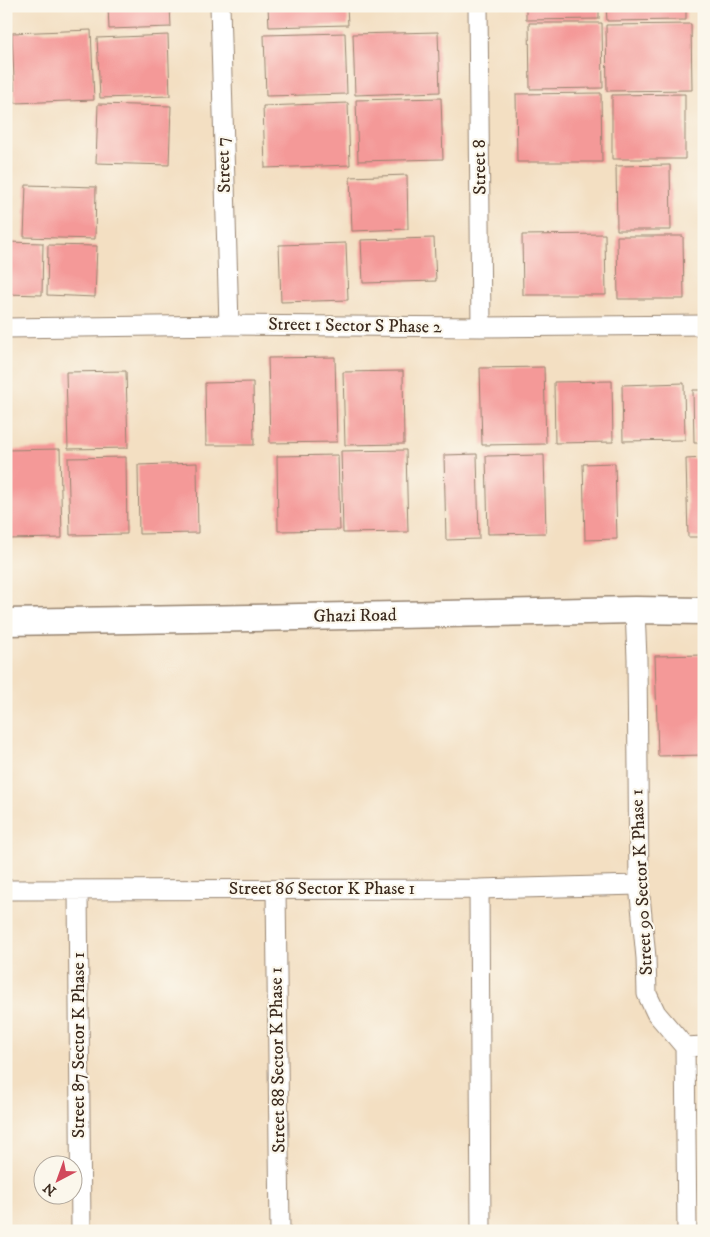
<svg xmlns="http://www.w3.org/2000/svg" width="710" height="1237" viewBox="0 0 710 1237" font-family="'IM FELL DW Pica',serif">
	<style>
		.building { fill: #f49998 }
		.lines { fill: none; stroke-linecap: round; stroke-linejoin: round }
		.street-casing { stroke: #978470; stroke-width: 21 }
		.secondary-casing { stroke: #978470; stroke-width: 29 }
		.street { stroke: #fff; stroke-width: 19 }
		.secondary { stroke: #fff; stroke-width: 26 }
		.labels { text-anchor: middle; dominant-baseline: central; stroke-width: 4.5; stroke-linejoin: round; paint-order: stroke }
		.street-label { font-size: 18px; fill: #3b2a1e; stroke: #fbf7ec }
	</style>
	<rect width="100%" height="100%" fill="#fbf7ec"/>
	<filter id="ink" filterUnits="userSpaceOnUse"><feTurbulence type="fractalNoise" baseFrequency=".02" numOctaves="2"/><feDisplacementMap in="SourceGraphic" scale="10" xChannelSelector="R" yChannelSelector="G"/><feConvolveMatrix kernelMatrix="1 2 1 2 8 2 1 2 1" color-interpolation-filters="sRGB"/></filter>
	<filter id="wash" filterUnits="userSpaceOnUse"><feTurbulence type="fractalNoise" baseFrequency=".0096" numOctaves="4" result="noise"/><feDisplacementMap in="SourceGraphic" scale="20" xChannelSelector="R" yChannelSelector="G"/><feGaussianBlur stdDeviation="1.12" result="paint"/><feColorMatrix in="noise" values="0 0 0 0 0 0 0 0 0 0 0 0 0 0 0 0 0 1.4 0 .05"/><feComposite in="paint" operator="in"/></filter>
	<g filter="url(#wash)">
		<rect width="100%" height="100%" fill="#f3dfc2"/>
		<g id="blocks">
			<path class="building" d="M108,6h62l1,21 -62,2z
				M268,6h79l1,19 -79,2z
				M526,6h73v13l-73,1z
				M606,6h80v14l-79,1z
				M529,23h73l1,65 -73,1z
				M691,24l1,66 -85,1 -1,-66z
				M91,30l3,70 -79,3 -3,-70z
				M438,32l2,60 -85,3 -2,-61z
				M345,33l2,61 -81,2 -2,-61z
				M168,35l2,61 -70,2 -3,-60z
				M601,93l1,69h-85l-1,-68z
				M685,94v65h-73v-64z
				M441,98l2,61 -85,2 -2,-61z
				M348,103l2,62 -85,3 -2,-62z
				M98,104l73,2 -2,59 -73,-2z
				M670,165l1,65h-54l-1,-64z
				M407,175l1,54 -56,2 -2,-54z
				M26,185l70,2 -1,52 -71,-2z
				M605,234l1,61h-83l-1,-60z
				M617,236h66l1,63h-66z
				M434,238l2,43 -73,2 -2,-43z
				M6,242l37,1 -1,52 -36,-1z
				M346,243l2,57 -67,2 -2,-57z
				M48,245l49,1 -2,51 -48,-2z
				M335,357l2,85 -67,1 -2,-85z
				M544,367l2,77 -64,1 -2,-77z
				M126,371l2,77 -60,1 -2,-77z
				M403,371l1,73 -59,1 -2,-73z
				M612,381l1,61 -58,1 -1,-61z
				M253,382l1,63h-48l-1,-62z
				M684,383l1,57 -62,1 -1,-56z
				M693,390h11v53h-10z
				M60,449l2,89 -56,1v-89z
				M406,450l2,82 -65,1 -2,-82z
				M477,454l2,85 -33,1 -2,-85z
				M338,455l2,75 -62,1 -1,-75z
				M544,455l2,78 -58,1 -2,-78z
				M126,457l1,77 -57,1 -2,-77z
				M704,458v79h-16l-2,-78z
				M197,463l1,70 -59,1 -1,-69z
				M615,463l2,76 -32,1 -2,-76z
				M704,655v100l-46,1 -3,-100z"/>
		</g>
	</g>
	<g filter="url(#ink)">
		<use href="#blocks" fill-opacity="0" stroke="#978470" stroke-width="1"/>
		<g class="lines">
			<defs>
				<path id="street" d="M220,6l9,319
					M478,6l3,321
					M6,328l223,-3 252,2 223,-2
					M635,610l2,49 2,226 7,73 1,36 9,19 29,34 2,184
					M479,889l2,342
					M6,890l473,-1 160,-4
					M78,890l3,341
					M276,890l4,341
					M685,1047l19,-1"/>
				<path id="secondary" d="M6,622l246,-4 383,-8 69,1"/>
			</defs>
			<use href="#street" class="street-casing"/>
			<use href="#secondary" class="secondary-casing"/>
			<use href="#street" class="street"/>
			<use href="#secondary" class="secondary"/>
		</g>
	</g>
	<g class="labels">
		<g class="street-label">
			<text transform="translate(224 165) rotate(-92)">Street 7</text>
			<text transform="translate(480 167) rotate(-91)">Street 8</text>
			<text transform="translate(355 326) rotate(1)">Street 1 Sector S Phase 2</text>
			<text transform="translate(355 616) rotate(-1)">Ghazi Road</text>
			<text transform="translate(642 882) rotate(-93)">Street 90 Sector K Phase 1</text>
			<text x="322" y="889">Street 86 Sector K Phase 1</text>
			<text transform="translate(79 1045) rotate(-90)">Street 87 Sector K Phase 1</text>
			<text transform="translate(278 1060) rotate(-91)">Street 88 Sector K Phase 1</text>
		</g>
	</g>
	<rect width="710" height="1237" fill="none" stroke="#fbf7ec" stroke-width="25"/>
	<g transform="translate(58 1180) rotate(221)"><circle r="24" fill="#fbf7ec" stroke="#aea59a"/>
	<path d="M0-4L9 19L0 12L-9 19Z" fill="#d1495b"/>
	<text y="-8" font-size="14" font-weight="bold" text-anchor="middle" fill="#3b2a1e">N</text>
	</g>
</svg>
